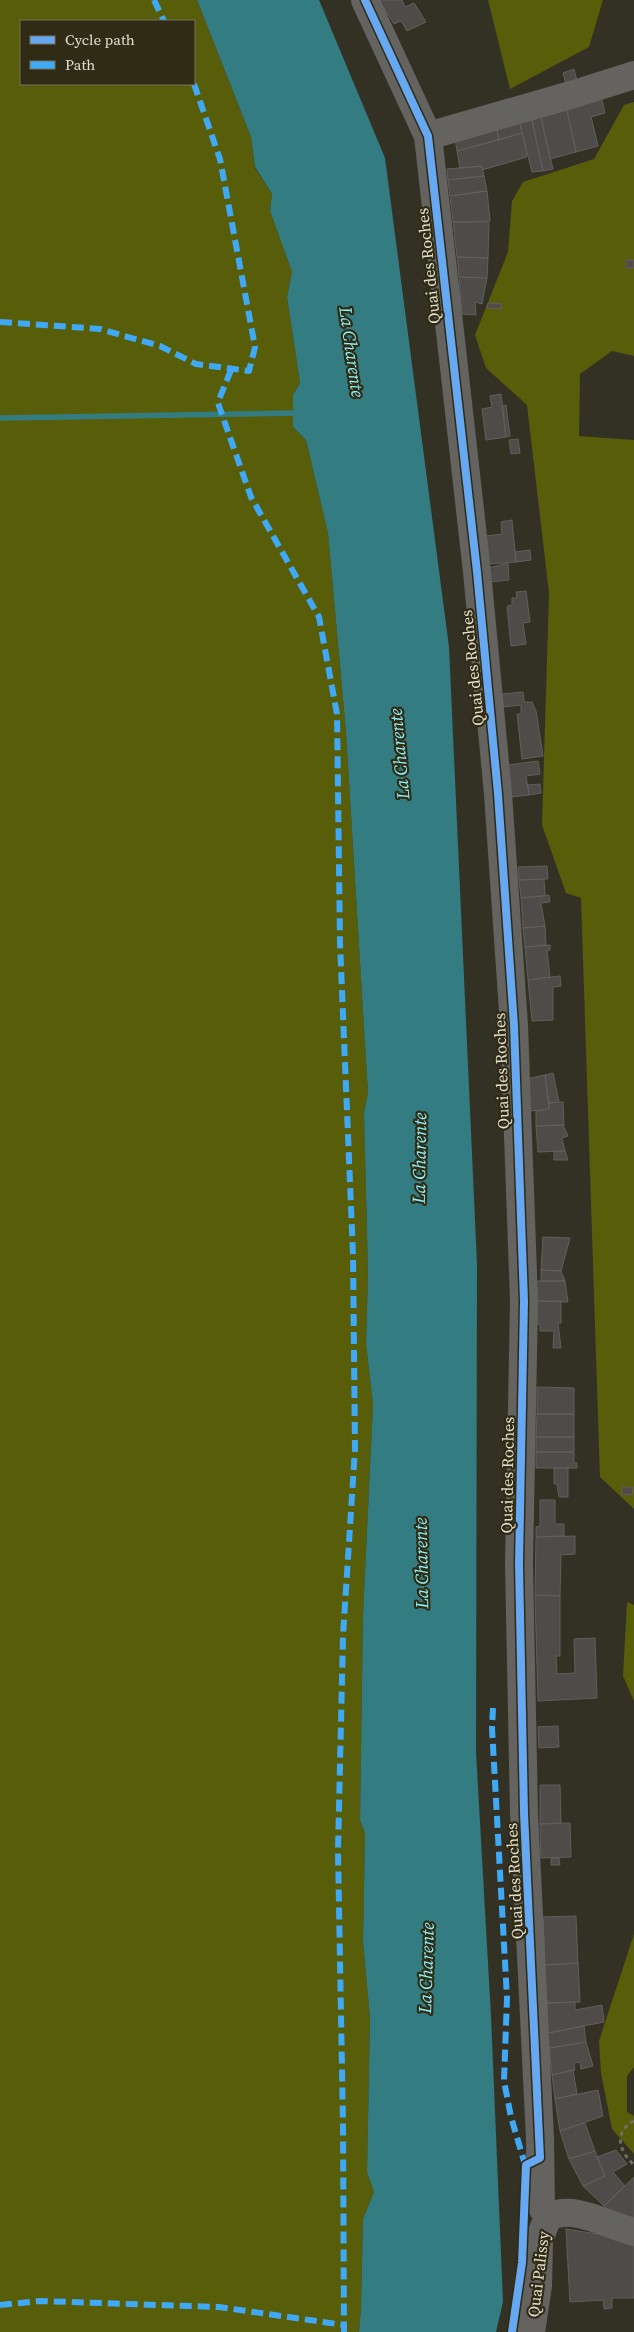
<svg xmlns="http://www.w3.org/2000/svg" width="634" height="2332" viewBox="0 0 634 2332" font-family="'Source Serif 4',serif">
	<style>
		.green { fill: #585d0a; fill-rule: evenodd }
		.water { fill: #337d82 }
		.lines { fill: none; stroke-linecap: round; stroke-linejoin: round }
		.stream { stroke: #337d82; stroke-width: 5.5 }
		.building { fill: #4f4b48; stroke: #635e5c }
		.path { stroke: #706e68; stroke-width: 3; stroke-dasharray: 4 4; stroke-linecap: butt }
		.minor { stroke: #65635f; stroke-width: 28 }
		.quiet { stroke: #3fa9f5; stroke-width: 6; stroke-dasharray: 12 6; stroke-linecap: butt }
		.cycleway-casing { stroke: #2f2b14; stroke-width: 11 }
		.cycleway { stroke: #66a8f1; stroke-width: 8 }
		.labels { text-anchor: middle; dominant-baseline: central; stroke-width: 4.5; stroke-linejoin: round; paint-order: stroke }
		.street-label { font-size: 16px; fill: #e2dfd1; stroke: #2f2b14 }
		.water-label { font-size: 18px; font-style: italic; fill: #8cf1fa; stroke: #2f2b14 }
	</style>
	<rect width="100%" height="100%" fill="#333124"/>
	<path class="green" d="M0,0h197l54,137 4,31 17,26 -2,17 22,61 -5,25 13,86 -7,12v32l13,13 22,93 18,199 22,361 -4,19 4,163 -2,69 7,60 -10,210 -3,206 5,14 -2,108 7,76 -3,154 7,20 -11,27 -2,89 -2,24h-359zM21,21h173v63h-173z
		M488,0h115l-14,47 -79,42z
		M634,102v254l-22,-5 -32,23 -1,62 55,4v1069l-34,-32 -19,-579 -15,-5 -24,-68 7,-232 -22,-188 -41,-37 -11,-33 33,-83 4,-51 11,-19 71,-23 30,-54z
		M627,1602l7,3v96l-11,-25z
		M634,1934v133l-7,9v36l7,4v38l-22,-25 -11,-56 -2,-32z"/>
	<path class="water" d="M197,0h122l66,158 64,489 28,617 -1,488 15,264 12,286 -7,30h-137l2,-24 2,-89 11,-27 -7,-20 3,-154 -7,-76 2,-108 -5,-14 3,-206 10,-210 -7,-60 2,-69 -4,-163 4,-19 -22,-361 -18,-199 -22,-93 -13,-13v-32l7,-12 -13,-86 5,-25 -22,-61 2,-17 -17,-27 -4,-30z"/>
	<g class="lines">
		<path class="stream" d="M0,418l300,-5"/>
	</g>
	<path class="building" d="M379,0h23l3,7 9,-4 12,19 -19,9 -6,-10 -7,3z
		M574,69l3,12 -11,3 -3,-11z
		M601,96l4,17 -14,4 7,29 -22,6 -10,-47z
		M566,105l10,47 -26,7 -10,-46z
		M540,113l13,56 -10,2 -12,-55z
		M531,116l12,55 -11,1 -13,-53z
		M519,119l3,14 -23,7 -3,-14z
		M496,126l3,14 -42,11 -2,-13z
		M522,133l5,24 -45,13v-4l-22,2 -3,-17z
		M482,166l2,10 -36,4 -1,-11z
		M484,176l3,15 -37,5 -2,-16z
		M487,191l3,30 -37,1 -3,-26z
		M453,222h36l-1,36 -31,-1z
		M457,257l31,1 -1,20 -28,-1z
		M626,260h8v8h-8z
		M459,277l28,1 -5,26 -7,-2 1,13 -14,-1z
		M488,303l14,1 -1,5 -14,-1z
		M501,394l5,43 -20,3 -4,-31 10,-2 -2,-11z
		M506,405l4,31 -4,1 -4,-31z
		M518,439l2,14 -9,1 -2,-14z
		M512,520l4,42 -27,2 -3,-28 16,-2 -1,-12z
		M530,550l1,10 -15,2 -1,-10z
		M508,563l1,17 -18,2 -2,-14z
		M526,591l4,31 -7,1 3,21 -15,2 -4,-40 5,-1v-7h5l-1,-6z
		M523,692l1,10h8l4,9 7,45 -21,3 -5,-45h4v-9l-18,2 -1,-13z
		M538,761l2,13 -14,2 3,19 -18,2 -3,-32z
		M540,784l1,9 -12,2 -1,-10z
		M547,866l1,13 -29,1 -1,-13z
		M544,879l1,17 -24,2 -2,-18z
		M549,895l1,7 -9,1 4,23 -22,2 -2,-30z
		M545,926l1,19 -21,2 -2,-19z
		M550,945v5l-3,1 3,26 -22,3 -3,-33z
		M560,976l1,10 -8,1v33l-21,1 -4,-41z
		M553,1073l6,29 -10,1 -4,-28z
		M545,1075l4,34 -18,2 -5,-32z
		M563,1102l1,23 -28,1v-15l13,-2v-6z
		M563,1125l5,11 -6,2 3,13 -27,1 -2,-26z
		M554,1151h11l3,9h-14z
		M543,1237l27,1 -9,33 -20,-1z
		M541,1270l20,1 4,10h-24z
		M535,1281h30l3,21 -34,-1z
		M534,1301h27v22h-3l3,25h-8l1,-17h-14v-7h-6z
		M537,1387l37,1v26h-37z
		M537,1414h37v23h-38z
		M536,1437h38v15h-38z
		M536,1452h38v11h3v5h-41z
		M554,1468h14v29h-9l-2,-13h-3z
		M622,1487h11l-1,8 -10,-1z
		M540,1500h15v24h9v12l-28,1v-10l4,-1z
		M575,1536v18l-14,1 -1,41 -25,-1 1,-58z
		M535,1595l25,1v60h-4l1,18 18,-1 -1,-34 21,-1 2,60 -59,3z
		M558,1726l1,21 -20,1 -1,-21z
		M540,1785h20l1,38 -21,1z
		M570,1823l1,34 -30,1 -1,-34z
		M551,1858h8l1,7h-9z
		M576,1916l2,47 -33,2 -2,-48z
		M578,1963l2,39 -33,1 -2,-38z
		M575,2002v8l27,-5 2,17 -56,11 -1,-30z
		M584,2026l2,16 -37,6 -1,-15z
		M586,2042l7,24 -12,3 -1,-7 -6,1 1,7 -23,5 -3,-27z
		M573,2070l4,24 -22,5 -3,-24z
		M598,2090l5,26 -43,15 -5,-32z
		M585,2123l10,28 -26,8 -9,-28z
		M616,2150l11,14 -14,8 12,14 -21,20 -21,-20 22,-10 -8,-19z
		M595,2151l10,25 -22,10 -14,-27z
		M634,2177v43l-19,-3 -11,-11z
		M566,2229l68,11v58h-22v10l-8,1 -1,-9 -33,2z"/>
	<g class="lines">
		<path class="path" d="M634,2121c-21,11 -15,30 0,44"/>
		<path class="minor" d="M365,0l63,136 49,436 21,222 16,231 10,276 -5,263 5,249 16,326 1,67 7,11
			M428,136l146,-42 60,-19
			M548,2217c27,-13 58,8 86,15
			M531,2332l7,-46 1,-46 9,-23"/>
		<path class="quiet" d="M154,0l10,21
			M0,322l100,7 60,17 36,18 53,7 6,-24 -35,-188 -26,-75
			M231,370l-13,32 1,4 32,91 68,120 18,97 3,229 13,312 2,194 -12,187 -5,215 5,273 1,208
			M493,1708l-1,20 15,270 -3,83 7,36 15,51
			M0,2305l40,-4 179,6 125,18"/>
		<defs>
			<path id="cycleway" d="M365,0l63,136 49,436 21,222 16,231 10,276 -5,263 5,249 16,345 -14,7 -4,98 -10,69"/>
		</defs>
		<use href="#cycleway" class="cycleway-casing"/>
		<use href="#cycleway" class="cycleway"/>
	</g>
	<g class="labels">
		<g class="street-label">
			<text transform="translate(428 266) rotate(-96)">Quai des Roches</text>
			<text transform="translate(472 668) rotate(-96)">Quai des Roches</text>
			<text transform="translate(501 1071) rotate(-92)">Quai des Roches</text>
			<text transform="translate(507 1475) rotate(-89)">Quai des Roches</text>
			<text transform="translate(514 1881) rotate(-93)">Quai des Roches</text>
			<text transform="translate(538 2274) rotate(-83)">Quai Palissy</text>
		</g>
		<g class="water-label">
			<text transform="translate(352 352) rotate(82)">La Charente</text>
			<text transform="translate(399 754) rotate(-95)">La Charente</text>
			<text transform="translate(419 1158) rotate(-89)">La Charente</text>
			<text transform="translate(421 1563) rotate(-91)">La Charente</text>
			<text transform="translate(426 1968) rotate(-88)">La Charente</text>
		</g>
	</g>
	<rect x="20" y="20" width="175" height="65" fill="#2f2b14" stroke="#777360"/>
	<rect x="30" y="36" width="25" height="8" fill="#66a8f1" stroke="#777360"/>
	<text x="65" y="45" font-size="15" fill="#e2dfd1">Cycle path</text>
	<rect x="30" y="61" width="25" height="8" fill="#3fa9f5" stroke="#777360"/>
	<text x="65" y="70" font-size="15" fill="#e2dfd1">Path</text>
</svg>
